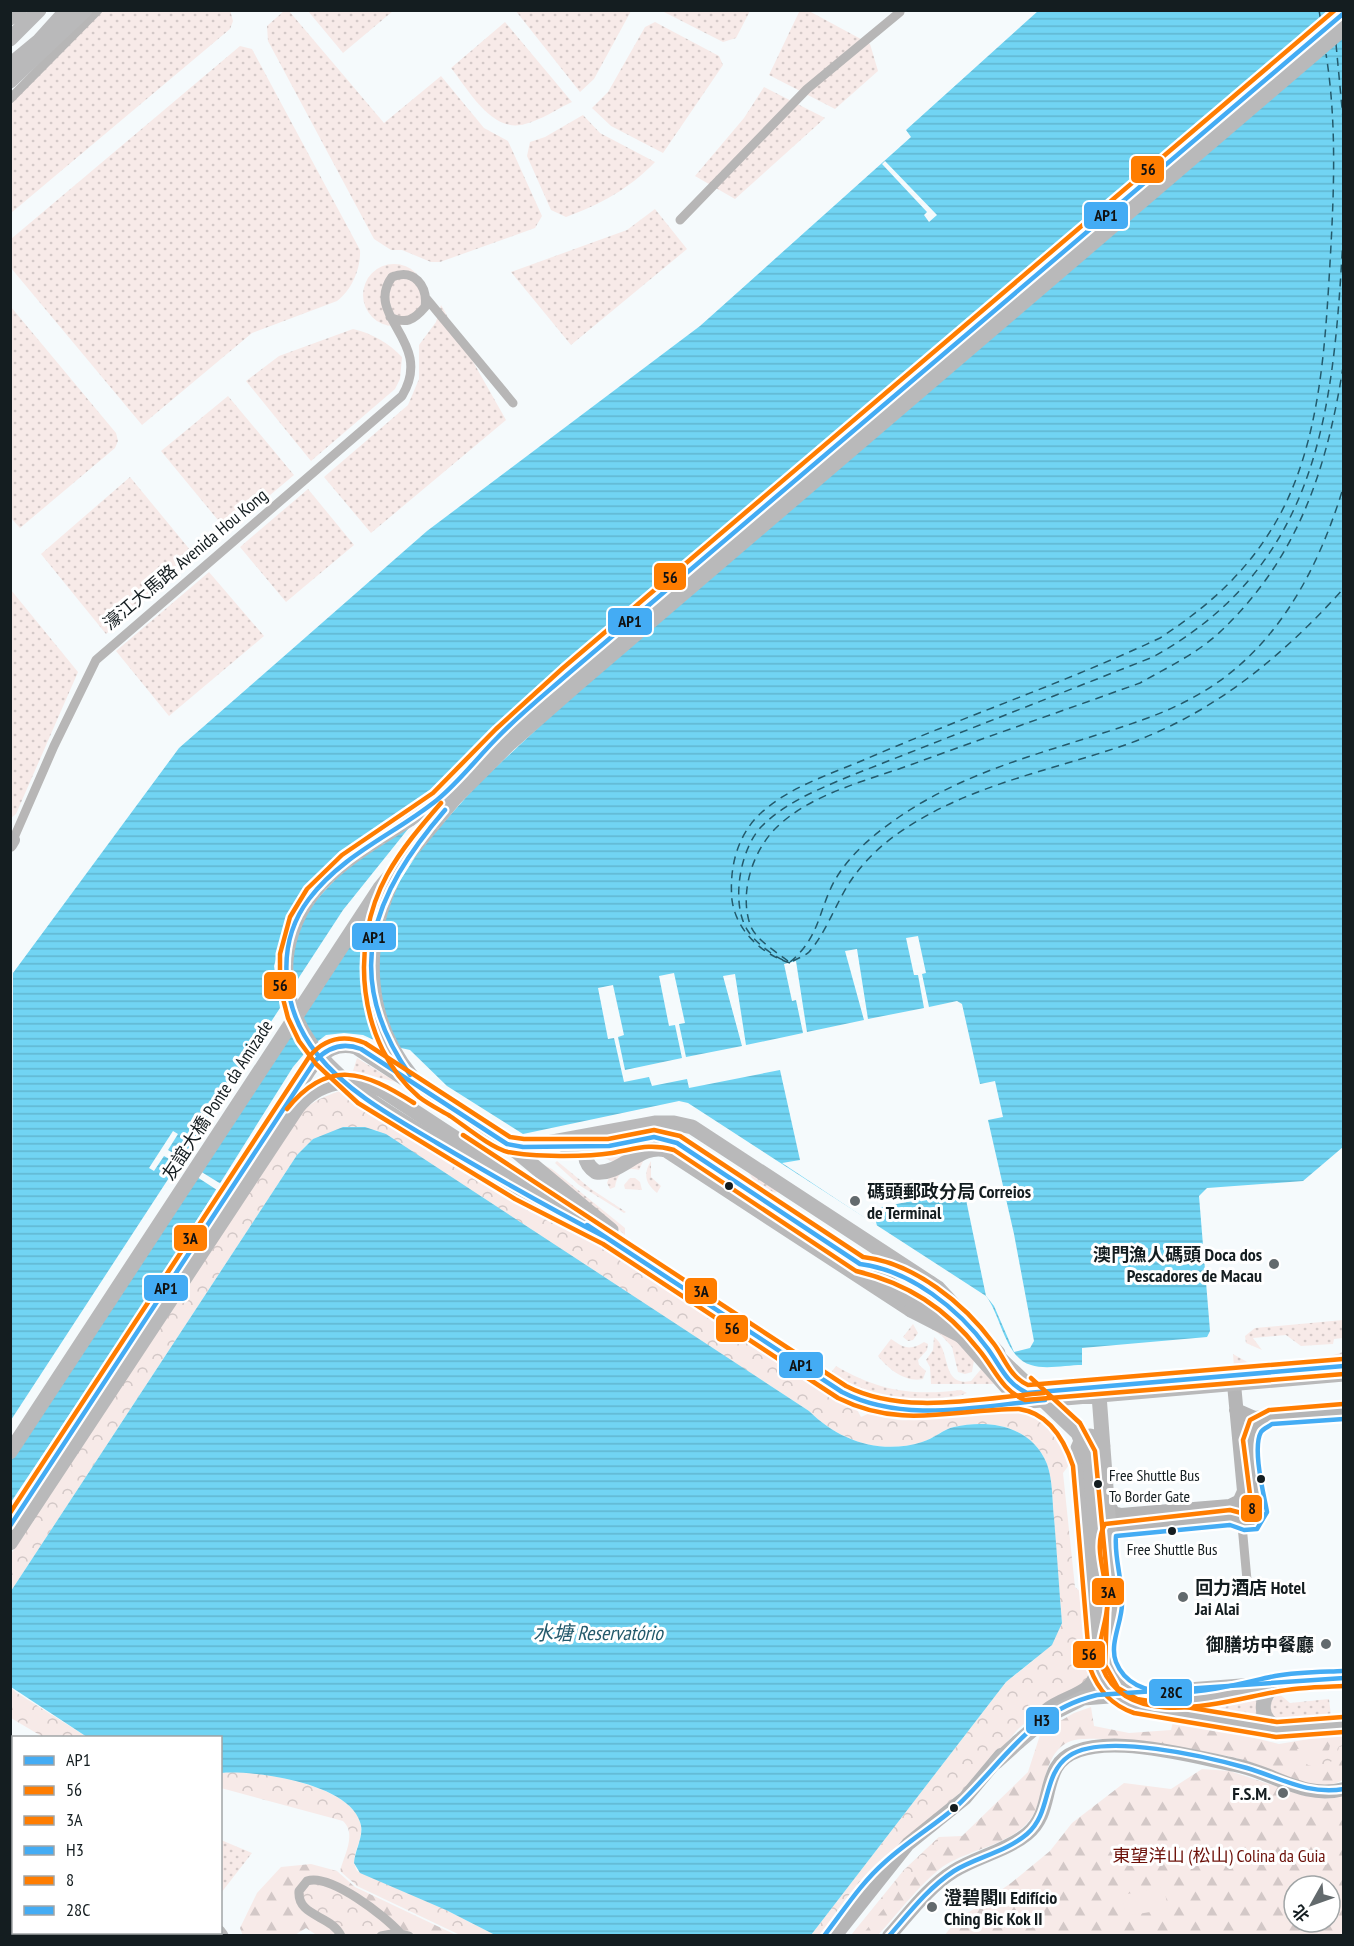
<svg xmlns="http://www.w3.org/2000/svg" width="1354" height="1946" viewBox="0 0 1354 1946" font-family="'PT Sans Narrow','Noto Sans SC',sans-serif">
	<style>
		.grass { fill: url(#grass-dots) }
		.forest { fill: url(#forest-firs); fill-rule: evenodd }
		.park { fill: url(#park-crowns) }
		.pitch { fill: #f7eae8 }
		.water { fill: url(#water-rules) }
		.pier { fill: #f5fafc; fill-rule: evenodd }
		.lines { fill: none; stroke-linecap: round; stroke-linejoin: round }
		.ferry { stroke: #245a6c; stroke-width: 1.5; stroke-dasharray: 8 6; stroke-linecap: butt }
		.street { stroke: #b7b6b6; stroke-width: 9 }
		.secondary { stroke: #b5b5b6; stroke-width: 14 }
		.primary { stroke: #b9b9ba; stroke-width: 15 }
		.primary-bridge { stroke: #b9b9ba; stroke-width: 15 }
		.bus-1-casing { stroke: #fff; stroke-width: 9 }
		.bus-2-casing { stroke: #fff; stroke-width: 9 }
		.bus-3-casing { stroke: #fff; stroke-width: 9 }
		.bus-4-casing { stroke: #fff; stroke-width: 9 }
		.bus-5-casing { stroke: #fff; stroke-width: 9 }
		.bus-6-casing { stroke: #fff; stroke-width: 9 }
		.bus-1 { stroke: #44acf4; stroke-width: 4.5 }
		.bus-2 { stroke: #ff7d00; stroke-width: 4.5 }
		.bus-3 { stroke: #ff7d00; stroke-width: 4.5 }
		.bus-4 { stroke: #44acf4; stroke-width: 4.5 }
		.bus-5 { stroke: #ff7d00; stroke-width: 4.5 }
		.bus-6 { stroke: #44acf4; stroke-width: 4.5 }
		.bus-dot { fill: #141d20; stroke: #fff; stroke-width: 2 }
		.poi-dot { fill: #636a6d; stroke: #fff; stroke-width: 2 }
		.labels { text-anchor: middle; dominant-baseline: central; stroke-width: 6; stroke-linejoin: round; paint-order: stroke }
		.bus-label { font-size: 16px; fill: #141d20; stroke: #fff; text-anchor: start }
		.street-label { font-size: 18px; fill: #141d20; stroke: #fff }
		.poi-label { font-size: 18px; font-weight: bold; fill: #141d20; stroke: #fff; text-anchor: start }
		.park-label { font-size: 18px; fill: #6d1109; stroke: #fff }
		.water-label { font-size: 20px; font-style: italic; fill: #245a6c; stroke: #fff }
		.line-badge { stroke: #fff; stroke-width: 2 }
		.pale-badge-label { font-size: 16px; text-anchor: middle; font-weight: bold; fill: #111 }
	</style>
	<defs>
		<pattern id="grass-dots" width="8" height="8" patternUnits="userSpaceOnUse" patternTransform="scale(1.5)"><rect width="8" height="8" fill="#f7eae8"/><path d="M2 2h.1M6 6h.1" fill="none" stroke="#d3c8c7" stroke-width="1.8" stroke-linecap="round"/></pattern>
		<pattern id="forest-firs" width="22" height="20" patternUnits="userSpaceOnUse" patternTransform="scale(1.5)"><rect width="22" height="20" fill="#f7eae8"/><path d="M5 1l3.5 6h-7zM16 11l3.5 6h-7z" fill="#d3c8c7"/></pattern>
		<pattern id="park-crowns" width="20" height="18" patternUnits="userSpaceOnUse" patternTransform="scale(1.5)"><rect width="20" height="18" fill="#f7eae8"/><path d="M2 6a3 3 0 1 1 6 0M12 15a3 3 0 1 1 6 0" fill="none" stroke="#d3c8c7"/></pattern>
		<pattern id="water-rules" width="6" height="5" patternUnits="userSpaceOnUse" patternTransform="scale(1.5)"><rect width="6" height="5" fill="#71d4f3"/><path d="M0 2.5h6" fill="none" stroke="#61b6d0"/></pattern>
	</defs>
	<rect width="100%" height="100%" fill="#f5fafc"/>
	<path class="grass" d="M230,10l3,11 -3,8 -219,184 -1,-119 84,-83z
		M285,10l4,1 95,112 57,-47 43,52 24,13 34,75 -7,12 -95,34h-9l-29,-12h-11l-17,-11 -106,-198 -1,-15z
		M515,10h116v1l-37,68 -14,13z
		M800,10l9,1 61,33 8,27 -43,38 -66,-34z
		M308,11h85l-50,42z
		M662,11h88l-14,27 -13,4z
		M505,22l67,80c-15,7 -31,18 -47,22 -33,10 -57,-35 -74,-56z
		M655,22l64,34 4,9 -60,88 -52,-27 -19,-18 16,-16 37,-65z
		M240,46l12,3 108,201c1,18 -8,40 -23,51l-85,32 -110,92 -131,-157v-29z
		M764,87l61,31 -90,81 -40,-23 49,-58z
		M583,115l17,18 55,29c-26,27 -54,42 -89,55l-15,-7 -24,-54 3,-14 15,-5z
		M655,209l32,40 -116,96 -60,-73 116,-42z
		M363 295a31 31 0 1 1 62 0a31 31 0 1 1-62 0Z
		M441,305l65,115 -135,113 -47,-56 84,-72 11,-26v-34l17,-23z
		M11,307l105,126 2,8 -3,7 -95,80 -10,-11z
		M353,329c18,4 36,14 49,28l-2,22 -5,10 -84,72 -65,-80 33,-25z
		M228,396l66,79 -67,56 -66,-80z
		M130,477l66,80 -90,77 -65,-80z
		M308,489l46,56 -68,57 -46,-55z
		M209,572l55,64 -95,80 -53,-65z
		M11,590l67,82 -62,142 -5,4z
		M357,1058l39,24 -43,-11z
		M661,1141l9,3 267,176 17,14 20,26 -2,12 -7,2 -7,-2 -6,-25 -11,-12 -115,-74 6,-8 -162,-107c-24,-5 -36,7 -56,16l-10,-4 2,-7z
		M646,1155l-7,15c-14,-4 -22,3 -24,17l-5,2 -3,-6 3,-8z
		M557,1161l34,28 35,23 -2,1 -45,-28 -24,-22z
		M651,1161v16l10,9 -4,7c-12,-10 -14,-19 -6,-32z
		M540,1163l12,6 73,59v7z
		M748,1171l30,21 -13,2 -7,-5z
		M630,1178h5l5,4 2,8 -17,-1 -1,-4z
		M1343,1320v18l-9,1 -1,5 -32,2 -15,-11 -33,3 9,12 -16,-7 -1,-7 10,-8z
		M913,1324l5,9 -5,7 -5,1 -5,-4z
		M934,1337c18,13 6,50 37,44l11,-13 12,16h-63l-1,-17 -4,-7 7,-10z
		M891,1339c13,9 19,12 33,3l4,2 -1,6 -9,10 1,5 7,6 -3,8c-17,4 -35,-10 -45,-23z
		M1343,1352v11l-15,-2 -1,-4z
		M1233,1354l16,9 73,-5 -2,3 -86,6z
		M836,1366c43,25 76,30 125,24l6,3c-8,4 -19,4 -28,5 -41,4 -74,-3 -109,-24z
		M1277,1692l13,11 39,-4 2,17 -57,2 -8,-11z
		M1260,1695l4,26 -88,-17z
		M221,1840l31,13 -31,40 -1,-53z"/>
	<path class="forest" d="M1091,1707l3,19 35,7 42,-3 3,-12 105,26 30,-5 2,-6 21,-1 11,4v44c-33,18 -62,-8 -93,-18 -28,-10 -154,-30 -179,-21 -32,12 -23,59 -43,81 -20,23 -56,27 -81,42 -21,12 -51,52 -69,71l-27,1 53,-66 35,-33 23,-1 66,-64 13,-40 33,-19z
		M1202,1769l28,2 75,25 38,-1v140l-399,1 11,-14 56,-39 39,-32 22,-28 52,-40 47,6zM1294,1886h36v36h-36z
		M311,1864l26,7 18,16 101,48 -138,1 -12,-8 -11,7 -52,1 -3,-8 17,-35 24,-26z"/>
	<path class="park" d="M340,1091l155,96 72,34 270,176 18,9 6,11 11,-5c8,2 18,7 26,8 65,4 142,-42 177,37l-12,16 12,114 11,10 2,82 -4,7 -36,18 -30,25 -42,50 -100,86 -55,70h-10l195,-253 28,-22 28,-37c-3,-35 -6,-70 -8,-105 -2,-18 -1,-37 -7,-54 -15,-38 -57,-45 -93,-37 -11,2 -21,12 -32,15 -41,13 -83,-1 -113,-31l-433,-281 -63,9 -16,16 -286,436v-37l282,-433c15,-17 26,-23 47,-30z
		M10,1687l7,6 70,44h-44l-32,-19z
		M1343,1737v9l-4,1c-3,16 -16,23 -31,18l-8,-7 -3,-9 7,-1 6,7 11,1 8,-6 2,-9z
		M237,1771c31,3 119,16 124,55 2,16 -12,30 -4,45l89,39 49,25h-35l-103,-49 -17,-15c4,-16 17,-37 3,-50l-122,-33 -1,-15z
		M939,1837l-2,7 -75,91h-11l53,-65z
		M313,1884c27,4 54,23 74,41l-19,10h-24l-41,-30 1,-14z"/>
	<path class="pitch" d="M1164,1887l4,22 -42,7 -4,-21z"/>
	<path class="water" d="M1038,11h305v1136l-40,34 -96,7 -8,8 11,135 -3,6 -125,11v17c-15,0 -37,5 -51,0 -26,-7 -30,-50 -45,-69l-298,-193 -9,-2 -156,33 -76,-48 -37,-36 -27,-6 -20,-9 -19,-2 -18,2 -17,13 -16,19 -135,215 -147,220 2,-529 166,-225 248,-217 273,-205 211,-189 -5,-7z
		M343,1127h22l21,7 423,277c30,30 72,44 113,31 11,-3 22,-13 32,-15 36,-8 78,-1 93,37 6,17 5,36 7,54 3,35 5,70 8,105l-10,22 -46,37 -195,253h-316l-49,-25 -86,-37 -6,-10c1,-14 11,-28 6,-41 -12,-39 -105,-52 -139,-49l-1,-35 -133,-1 -76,-50v-96l286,-436 16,-16z"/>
	<path class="pier" d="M885,161l52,54 -8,7 -5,-7 3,-3 -45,-48z
		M573,695l-96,90 -56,63 -27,42 -6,15 -13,57 16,88 -7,-2 -11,-27 -8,-42v-19l12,-56 -76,114 10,32 -4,4 -16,-20 -91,137 21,13 -4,6 -20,-13 -186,282v-39l167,-256 -14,-8 -10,15 -5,-3 24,-37 5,3 -10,16 14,8 98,-150 -6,-42 12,-42 11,-20 96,-80zM412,824l-69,86 -49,75 -2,-34 13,-39 40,-43z
		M918,936l8,37 -4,1 7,33 28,-6 5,3 18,80 15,-3 8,36 -15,3 26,114 20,107 -4,7 -16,4 -20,-46 -8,-10 -22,-106 -91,19 4,17 -95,-63 18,-3 -20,-90 -91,18 -2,-9 -35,7 -3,-9 -25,5 -10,-44 -6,1 -10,-51 15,-3 11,50 -6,2 7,33 57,-12 -7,-33 -6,1 -10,-50 15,-3 11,50 -6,1 7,33 56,-11 -19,-70 12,-2 11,71 57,-12 -7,-33 -4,1 -8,-37 12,-3 11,71 57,-12 -19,-69 12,-2 11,70 56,-11 -6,-33h-4l-8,-37z"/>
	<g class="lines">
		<path class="ferry" d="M1319,10l2,12
			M1336,44l8,85
			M783,960c-11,-5 -28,-18 -35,-29 -18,-27 -8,-83 14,-105 24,-24 57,-37 88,-50l303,-119c173,-96 181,-258 191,-436
			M788,961c-13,-10 -30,-20 -37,-34 -13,-33 2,-78 27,-101 35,-33 91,-46 135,-62 76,-28 152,-54 227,-81 28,-16 58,-30 81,-52 79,-75 107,-166 123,-270
			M793,961c5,-3 12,-5 16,-9 16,-18 26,-46 39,-67 15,-24 37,-44 61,-59 66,-42 143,-56 216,-81 88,-31 157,-88 219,-157
			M790,962c33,-27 28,-58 50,-90 15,-22 37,-40 59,-55 51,-35 108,-54 166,-72 46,-15 94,-27 136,-52 77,-45 118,-125 143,-208
			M790,963c-29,-9 -54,-33 -58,-63 -3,-32 5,-65 29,-87 28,-26 70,-39 105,-54 97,-42 198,-76 294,-121 49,-32 88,-67 117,-118 43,-76 48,-172 53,-257 4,-70 7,-140 -4,-209"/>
		<path class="street" d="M10,99l88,-89
			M680,220l127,-131 93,-77
			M426,298l87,105
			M13,840l41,-94 42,-86 306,-264c33,-55 -39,-79 -10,-119 22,-9 36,9 33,30 -12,14 -19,17 -35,10
			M1239,1521l3,4 5,55
			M10,1790l4,-4
			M202,1932l3,4
			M144,1936l3,-4
			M341,1936c-9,-21 -44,-19 -42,-45l8,-10c23,-8 78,35 93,52
			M381,1936l16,-3 12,3"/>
		<path class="secondary" d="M10,838l3,2 -3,5
			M1234,1384l10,107 -9,20 3,9 7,3 11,-3 4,-9 -4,-9c-2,-25 -19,-78 16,-85
			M1236,1410l18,8 90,-7
			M1109,1505l4,8 8,2 109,-9 8,-4
			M1109,1533l4,-6 118,-10 7,3
			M1047,1710c18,-15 50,-15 50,-44
			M835,1936l73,-92 57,-46 36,-43
			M889,1936c20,-22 39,-49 65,-65 22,-14 52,-20 73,-37 22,-18 17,-44 29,-66 25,-44 138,-11 179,-3 38,7 68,35 109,24"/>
		<path class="primary" d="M10,18l9,-8
			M10,39l29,-29
			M10,65l29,-24 28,-31
			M10,81l75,-71
			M434,807l67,-72 67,-61 776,-661
			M410,819l29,-21
			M391,883c-29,66 -26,137 21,194
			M290,1102c15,-25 30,-65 66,-55l161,105 94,78
			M423,1134l119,71
			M593,1139c-11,11 -10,24 3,33 26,3 43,-29 70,-22l245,160
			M500,1140l15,6h16l125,-23h18l18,4 246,161 60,65
			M564,1145l45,1 45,-9 23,6 263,174 17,14 56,63
			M1099,1395l16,212c-39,127 90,91 162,77
			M1103,1446l-5,-8 -8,-2 -8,3 -4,9 19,218c6,20 18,33 38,40l142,24 67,-6
			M10,1452l370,-564 75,-90 55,-55 66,-58 768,-657
			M10,1543l287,-435c21,-27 55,-33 85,-18l460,302 30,13 42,6 430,-37
			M1101,1588l7,35
			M1269,1684l75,-6
			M1277,1684c-18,12 -20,37 4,44
			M10,1749l4,3
			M996,1762l22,-20
			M218,1932l3,4"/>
		<path class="primary-bridge" d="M410,819c-31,20 -66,39 -92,68 -18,20 -30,47 -32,74 -5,87 73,134 137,173
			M911,1310l82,42 85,81 12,31 11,124
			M911,1310l11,1 11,-8 2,-11 -5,-9
			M1018,1742l33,-28 32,-16 171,-13"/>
		<defs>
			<path id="bus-1" d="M410,1075c-70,-100 -38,-180 35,-265
				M587,1225l255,167c62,32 137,14 203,8
				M607,1238c-58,-30 -114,-62 -170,-95 -42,-25 -89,-50 -120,-89 -35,-44 -43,-109 -8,-155 34,-45 86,-65 128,-99 23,-19 40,-42 60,-62 22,-23 47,-43 71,-64l776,-661
				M10,1526l305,-465c13,-14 28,-19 46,-12l146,95 16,3 86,-1 45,-9 23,6 183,121c50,6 99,45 128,85 13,18 18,34 39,44l317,-27"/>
			<path id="bus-2" d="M1335,10l-772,658 -67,61 -63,64 -91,62 -35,34 -17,28 -10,37v33l8,31 11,23 17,23 42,39 157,96 88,45 235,154c64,32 115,11 181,11 30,4 45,30 54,57l17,202c8,22 21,37 44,45l142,24 68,-5
				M441,803c-20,23 -39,45 -54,72 -38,69 -30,169 32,222 9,7 21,13 31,19 15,10 41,32 58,36 24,5 79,5 104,1 24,-4 37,-10 62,-3l182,121c51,12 90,37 123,79 16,19 22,40 46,50l319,-26"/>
			<path id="bus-3" d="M287,1109c41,-51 77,-38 127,-6
				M463,1135l383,251c58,30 135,12 198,7
				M1031,1378l49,45 15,28 13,136 -3,78 13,23 19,11 140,23 66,-5
				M10,1513l299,-456c15,-18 34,-23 56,-14l145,94 14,2h84l46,-9 26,6 183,121c51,6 101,46 131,87 11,15 16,33 34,41l315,-26"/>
			<path id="bus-4" d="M824,1936c20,-26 37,-53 61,-74 23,-21 49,-36 72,-56 47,-44 73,-95 140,-111l247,-17
				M889,1936c20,-23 39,-48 65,-65 23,-14 52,-19 73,-37 25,-21 15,-60 42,-78 34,-24 139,1 178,12 34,10 60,27 97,21"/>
			<path id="bus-5" d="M1343,1404l-74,6 -19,10 -7,20 9,70 -3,5 -19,-5 -125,14c-14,25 5,58 2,85 -2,19 -12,39 -5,58 26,66 122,34 173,25 23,-5 46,-5 69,-6"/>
			<path id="bus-6" d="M1343,1671c-22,1 -45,1 -68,5 -41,8 -138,40 -159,-14 -7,-18 6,-40 6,-58 1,-23 -8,-45 -6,-68l114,-11 14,5 13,-1 10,-17c-3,-17 -15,-64 -6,-80 2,-3 7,-5 11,-8l72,-5"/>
		</defs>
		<use href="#bus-1" class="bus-1-casing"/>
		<use href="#bus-2" class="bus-2-casing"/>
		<use href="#bus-3" class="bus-3-casing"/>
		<use href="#bus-4" class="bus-4-casing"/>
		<use href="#bus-5" class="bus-5-casing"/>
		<use href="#bus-6" class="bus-6-casing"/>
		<use href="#bus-1" class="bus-1"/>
		<use href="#bus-2" class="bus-2"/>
		<use href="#bus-3" class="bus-3"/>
		<use href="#bus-4" class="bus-4"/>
		<use href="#bus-5" class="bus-5"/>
		<use href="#bus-6" class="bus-6"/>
	</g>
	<g class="bus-dot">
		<circle cx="729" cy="1186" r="5"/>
		<circle cx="1261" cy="1479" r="5"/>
		<circle cx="1098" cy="1484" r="5"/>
		<circle cx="1172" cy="1531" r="5"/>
		<circle cx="954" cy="1808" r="5"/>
	</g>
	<g class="poi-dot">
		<circle cx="855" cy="1201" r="6"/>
		<circle cx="1274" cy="1264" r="6"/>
		<circle cx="1183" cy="1597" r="6"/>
		<circle cx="1326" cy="1644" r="6"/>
		<circle cx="1283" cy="1793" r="6"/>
		<circle cx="932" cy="1907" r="6"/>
	</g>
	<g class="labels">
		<g class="bus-label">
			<text x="1109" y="1475">Free Shuttle Bus<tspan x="1109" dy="21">To Border Gate</tspan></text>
			<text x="1172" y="1549" text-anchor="middle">Free Shuttle Bus</text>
		</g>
		<g class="street-label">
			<text transform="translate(185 559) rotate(-40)">濠江大馬路 Avenida Hou Kong</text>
			<text transform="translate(217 1100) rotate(-57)">友誼大橋 Ponte da Amizade</text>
		</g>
		<g class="poi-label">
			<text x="867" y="1191">碼頭郵政分局 Correios<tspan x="867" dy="21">de Terminal</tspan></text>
			<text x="1262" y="1254" text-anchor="end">澳門漁人碼頭 Doca dos<tspan x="1262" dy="21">Pescadores de Macau</tspan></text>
			<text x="1195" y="1587">回力酒店 Hotel<tspan x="1195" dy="21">Jai Alai</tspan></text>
			<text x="1314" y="1644" text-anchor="end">御膳坊中餐廳</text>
			<text x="1271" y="1793" text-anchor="end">F.S.M.</text>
			<text x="944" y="1897">澄碧閣II Edifício<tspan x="944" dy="21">Ching Bic Kok II</tspan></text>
		</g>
		<g class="park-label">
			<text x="1219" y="1855">東望洋山 (松山) Colina da Guia</text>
		</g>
		<g class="water-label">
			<text x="598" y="1633">水塘 Reservatório</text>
		</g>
	</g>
	<g class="line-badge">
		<rect x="1130" y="155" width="35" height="29" rx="6" fill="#ff7d00"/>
		<rect x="1083" y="201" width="46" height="29" rx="6" fill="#44acf4"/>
		<rect x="653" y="562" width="34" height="29" rx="6" fill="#ff7d00"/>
		<rect x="607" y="607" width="46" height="29" rx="6" fill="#44acf4"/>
		<rect x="351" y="922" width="46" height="29" rx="6" fill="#44acf4"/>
		<rect x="263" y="971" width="34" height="29" rx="6" fill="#ff7d00"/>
		<rect x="173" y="1224" width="35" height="28" rx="6" fill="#ff7d00"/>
		<rect x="143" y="1274" width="46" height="28" rx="6" fill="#44acf4"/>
		<rect x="684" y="1277" width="34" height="28" rx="6" fill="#ff7d00"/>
		<rect x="715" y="1314" width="34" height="29" rx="6" fill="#ff7d00"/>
		<rect x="778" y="1351" width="46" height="28" rx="6" fill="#44acf4"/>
		<rect x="1240" y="1494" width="23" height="29" rx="6" fill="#ff7d00"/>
		<rect x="1091" y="1577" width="34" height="29" rx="6" fill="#ff7d00"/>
		<rect x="1072" y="1640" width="34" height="29" rx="6" fill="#ff7d00"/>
		<rect x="1148" y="1678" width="45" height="29" rx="6" fill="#44acf4"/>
		<rect x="1025" y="1706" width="35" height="29" rx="6" fill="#44acf4"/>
	</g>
	<g class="pale-badge-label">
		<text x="1148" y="175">56</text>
		<text x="1106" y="221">AP1</text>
		<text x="670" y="583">56</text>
		<text x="630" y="627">AP1</text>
		<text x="374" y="943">AP1</text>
		<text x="280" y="991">56</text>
		<text x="190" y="1244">3A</text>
		<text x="166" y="1294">AP1</text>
		<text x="701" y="1297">3A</text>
		<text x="732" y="1334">56</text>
		<text x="801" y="1371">AP1</text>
		<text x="1252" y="1514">8</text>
		<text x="1108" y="1598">3A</text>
		<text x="1089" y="1660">56</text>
		<text x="1171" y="1698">28C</text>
		<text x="1042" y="1726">H3</text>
	</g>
	<rect width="1354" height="1946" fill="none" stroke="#141d20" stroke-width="24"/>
	<rect x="12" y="1736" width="210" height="198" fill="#ffffff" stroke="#a1a5a6" stroke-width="1.5"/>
	<rect x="24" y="1756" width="30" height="9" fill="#44acf4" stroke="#a1a5a6" stroke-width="1.5"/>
	<text x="66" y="1766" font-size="18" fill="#141d20">AP1</text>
	<rect x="24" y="1786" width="30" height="9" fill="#ff7d00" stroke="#a1a5a6" stroke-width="1.5"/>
	<text x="66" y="1796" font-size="18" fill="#141d20">56</text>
	<rect x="24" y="1816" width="30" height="9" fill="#ff7d00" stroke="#a1a5a6" stroke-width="1.5"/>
	<text x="66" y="1826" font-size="18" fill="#141d20">3A</text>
	<rect x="24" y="1846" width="30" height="9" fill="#44acf4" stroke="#a1a5a6" stroke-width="1.5"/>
	<text x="66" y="1856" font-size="18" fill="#141d20">H3</text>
	<rect x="24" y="1876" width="30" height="9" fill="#ff7d00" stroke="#a1a5a6" stroke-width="1.5"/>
	<text x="66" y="1886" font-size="18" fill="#141d20">8</text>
	<rect x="24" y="1906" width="30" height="9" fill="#44acf4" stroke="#a1a5a6" stroke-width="1.5"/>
	<text x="66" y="1916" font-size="18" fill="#141d20">28C</text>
	<g transform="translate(1312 1904) rotate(230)"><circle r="28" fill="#ffffff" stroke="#a1a5a6" stroke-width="1.5"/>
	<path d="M0-4.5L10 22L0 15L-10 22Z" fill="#636a6d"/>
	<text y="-9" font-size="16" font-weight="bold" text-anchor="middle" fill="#141d20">北</text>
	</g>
</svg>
